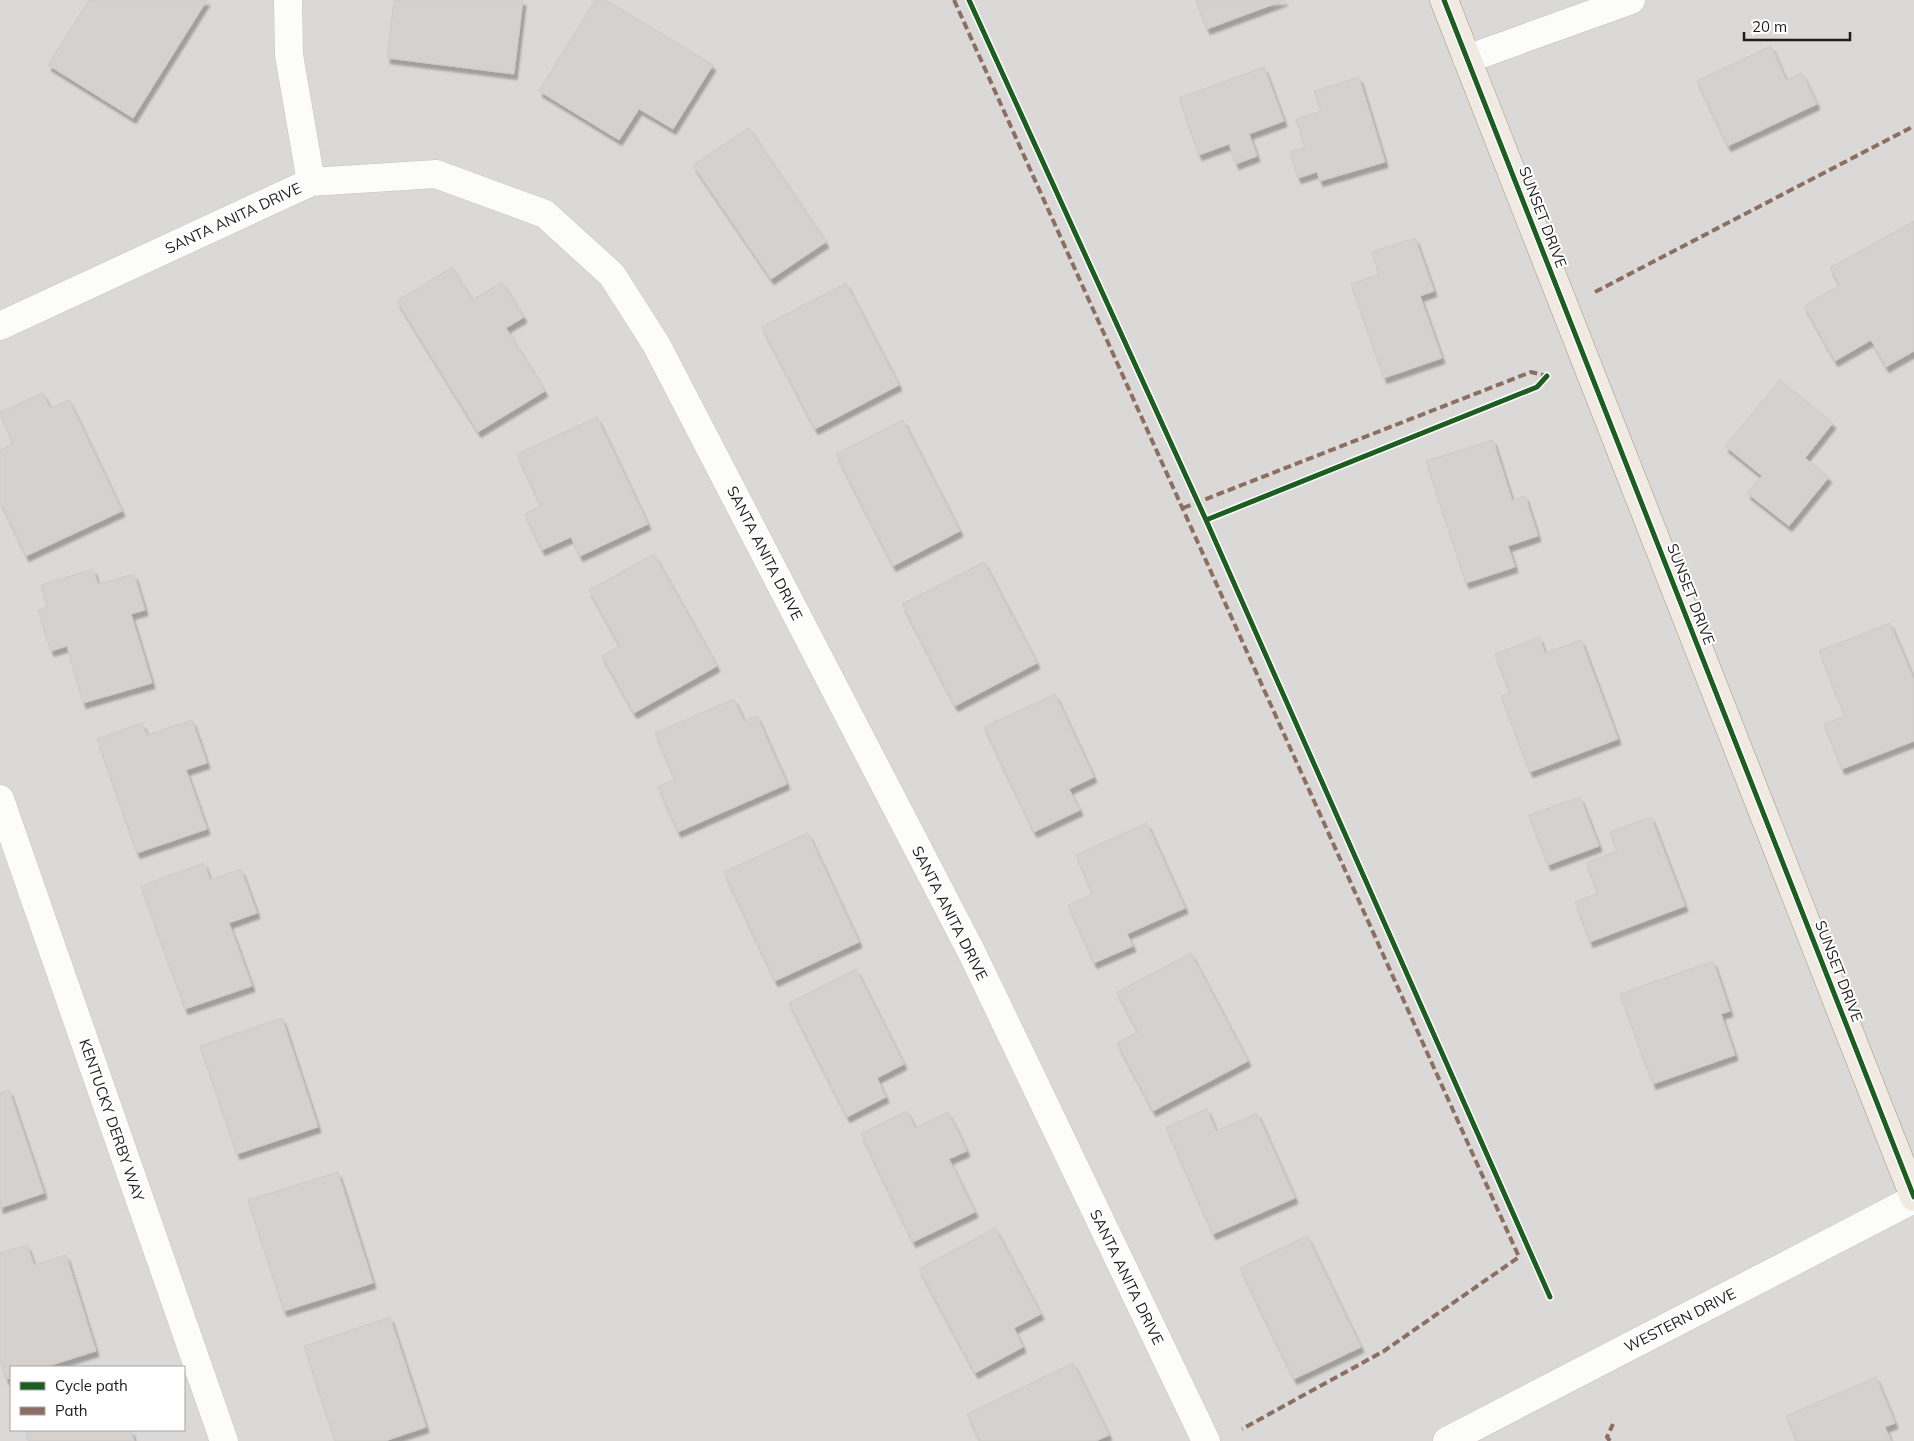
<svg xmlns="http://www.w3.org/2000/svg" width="1914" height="1441" viewBox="0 0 1914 1441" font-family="Mulish,sans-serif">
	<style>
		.residential { fill: #dbd9d7; fill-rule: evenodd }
		.building { fill: #d4d1ce; stroke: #cfcac6; filter: url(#shadow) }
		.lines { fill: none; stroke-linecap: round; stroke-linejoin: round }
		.minor-casing { stroke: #c4c3c1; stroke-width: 29 }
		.major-casing { stroke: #a29482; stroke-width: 29 }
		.minor { stroke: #fcfcfb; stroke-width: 28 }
		.major { stroke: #f0eae3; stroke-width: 28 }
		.quiet { stroke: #8d6e63; stroke-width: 4; stroke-dasharray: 8 4; stroke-linecap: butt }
		.cycleway-casing { stroke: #fff; stroke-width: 8 }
		.cycleway { stroke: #1b5e20; stroke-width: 5 }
		.labels { text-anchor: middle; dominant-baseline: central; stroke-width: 4; stroke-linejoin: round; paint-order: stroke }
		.street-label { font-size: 15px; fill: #1d1d1d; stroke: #fff }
	</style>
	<defs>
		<filter id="shadow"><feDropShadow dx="3" dy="5.5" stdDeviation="1" flood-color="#0004"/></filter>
	</defs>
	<rect width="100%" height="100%" fill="#ece9e5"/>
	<path class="residential" d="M0,0h1914v1441h-1914zM11,1367h173v63h-173z"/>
	<path class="building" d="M89,0h118l-74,118 -85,-53z
		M394,0h129l-9,74 -127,-16z
		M595,0h11l107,65 -40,64 -34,-20 -20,31 -80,-49z
		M1196,0h89l-78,29z
		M1771,46l15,34 16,-7 15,31 -89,42 -31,-65z
		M1264,67l20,54 -35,13 8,22 -21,8 -7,-20 -30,11 -20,-57z
		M1359,77l26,85 -65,19 -3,-9 -19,6 -8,-26 15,-5 -9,-28 25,-8 -7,-20z
		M749,128l77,114 -55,37 -78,-114z
		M1914,221v130l-28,16 -15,-27 -36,21 -31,-55 36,-21 -10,-17z
		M1415,238l19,53 -14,5 22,62 -58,20 -33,-94 28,-10 -7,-22z
		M452,267l20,33 30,-18 22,35 -18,11 39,63 -67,41 -81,-131z
		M846,283l53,102 -84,44 -53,-102z
		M1780,380l53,43 -28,35 24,19 -40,49 -42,-33 15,-17 -37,-30z
		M43,393l7,15 19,-8 53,111 -96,45 -26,-55v-51l13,-6 -13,-32z
		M597,417l51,107 -68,32 -9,-19 -29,13 -17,-36 16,-8 -24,-52z
		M903,420l57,111 -67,35 -57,-112z
		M1493,440l19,60 13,-4 13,40 -30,10 7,21 -49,16 -40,-122z
		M654,554l63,112 -83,47 -32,-57 18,-10 -31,-56z
		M984,562l53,101 -82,43 -53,-102z
		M93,569l5,15 36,-10 11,36 -14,4 21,69 -69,20 -16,-57 -16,5 -13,-41 9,-3 -6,-22z
		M1890,623l24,57v61l-72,28 -18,-45 21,-8 -26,-65z
		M1539,637l6,16 36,-13 37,99 -88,33 -29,-76 9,-3 -15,-39z
		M1055,694l39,83 -25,12 11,21 -46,22 -50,-105z
		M734,699l10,22 13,-5 30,68 -109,48 -20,-45 17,-8 -20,-46z
		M192,720l15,43 -21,7 21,59 -70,24 -40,-114 45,-16 5,12z
		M1580,797l19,49 -51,19 -19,-50z
		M1651,817l34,89 -95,36 -15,-40 23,-9 -12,-30 31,-12 -7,-19z
		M1147,823l38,85 -58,26 6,12 -39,17 -26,-58 25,-11 -17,-39z
		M808,833l51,109 -84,39 -51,-109z
		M204,863l6,17 31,-11 16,44 -28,10 23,63 -67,23 -44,-123z
		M1191,953l57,108 -95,50 -36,-68 21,-11 -21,-40z
		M1713,961l17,50 -9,3 14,41 -82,29 -33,-90z
		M856,969l48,95 -27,14 9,19 -39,20 -58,-114z
		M282,1018l36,109 -81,27 -37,-108z
		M9,1090l35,103 -44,15v-115z
		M1207,1109l9,22 41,-18 38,85 -82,36 -47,-107z
		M907,1111l8,17 33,-16 19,39 -18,8 26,53 -62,30 -52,-108z
		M338,1172l35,111 -89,28 -36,-111z
		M995,1228l46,86 -27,14 9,19 -48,26 -56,-104z
		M1307,1236l54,111 -67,32 -54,-111z
		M27,1245l7,20 32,-10 30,96 -51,16h-34v11l-5,1 -6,-20v-106z
		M390,1317l36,110 -41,14h-50l-31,-95z
		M1073,1363l36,72 -13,6h-116l-13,-27z
		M1876,1377l19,46 -10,4 6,14h-94l-11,-25z
		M25,1430h106l3,11h-105z"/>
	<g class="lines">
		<defs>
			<path id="minor" d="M288,0l1,55 22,127
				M1467,59l164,-59
				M0,326l311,-144 125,-8 109,40 67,61 44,69 316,609 234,488
				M0,799l224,642
				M1447,1441l467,-242"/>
			<path id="major" d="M1444,0l470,1197"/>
		</defs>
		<use href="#minor" class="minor-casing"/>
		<use href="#major" class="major-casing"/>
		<use href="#minor" class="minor"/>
		<use href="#major" class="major"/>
		<path class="quiet" d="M954,0l565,1257 -135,94 -142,78
			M1595,292l319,-166
			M1183,508l348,-136 16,4
			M1610,1441l-3,-4 6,-13"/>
		<defs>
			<path id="cycleway" d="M969,0l237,520 344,777
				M1444,0l470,1197
				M1206,520l331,-133 10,-11"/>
		</defs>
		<use href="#cycleway" class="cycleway-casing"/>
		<use href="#cycleway" class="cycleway"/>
	</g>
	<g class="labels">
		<g class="street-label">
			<text transform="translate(1543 217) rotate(69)">SUNSET DRIVE</text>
			<text transform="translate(233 218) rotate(-25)">SANTA ANITA DRIVE</text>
			<text transform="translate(765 553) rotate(63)">SANTA ANITA DRIVE</text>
			<text transform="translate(1691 594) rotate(69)">SUNSET DRIVE</text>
			<text transform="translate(950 913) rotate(63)">SANTA ANITA DRIVE</text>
			<text transform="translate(1839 971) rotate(69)">SUNSET DRIVE</text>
			<text transform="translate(112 1120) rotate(71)">KENTUCKY DERBY WAY</text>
			<text transform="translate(1127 1277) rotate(64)">SANTA ANITA DRIVE</text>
			<text transform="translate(1680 1320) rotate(-27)">WESTERN DRIVE</text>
		</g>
	</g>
	<rect x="10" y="1366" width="175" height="65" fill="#ffffff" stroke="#a5a5a5"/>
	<rect x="20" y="1382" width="25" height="8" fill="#1b5e20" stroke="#a5a5a5"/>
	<text x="55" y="1391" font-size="15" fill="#1d1d1d">Cycle path</text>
	<rect x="20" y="1407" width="25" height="8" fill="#8d6e63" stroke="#a5a5a5"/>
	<text x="55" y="1416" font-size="15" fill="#1d1d1d">Path</text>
	<path d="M1744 32v8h106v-8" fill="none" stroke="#1d1d1d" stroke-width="2.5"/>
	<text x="1752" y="32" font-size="15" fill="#1d1d1d" stroke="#ffffff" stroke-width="4" paint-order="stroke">20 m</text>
</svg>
